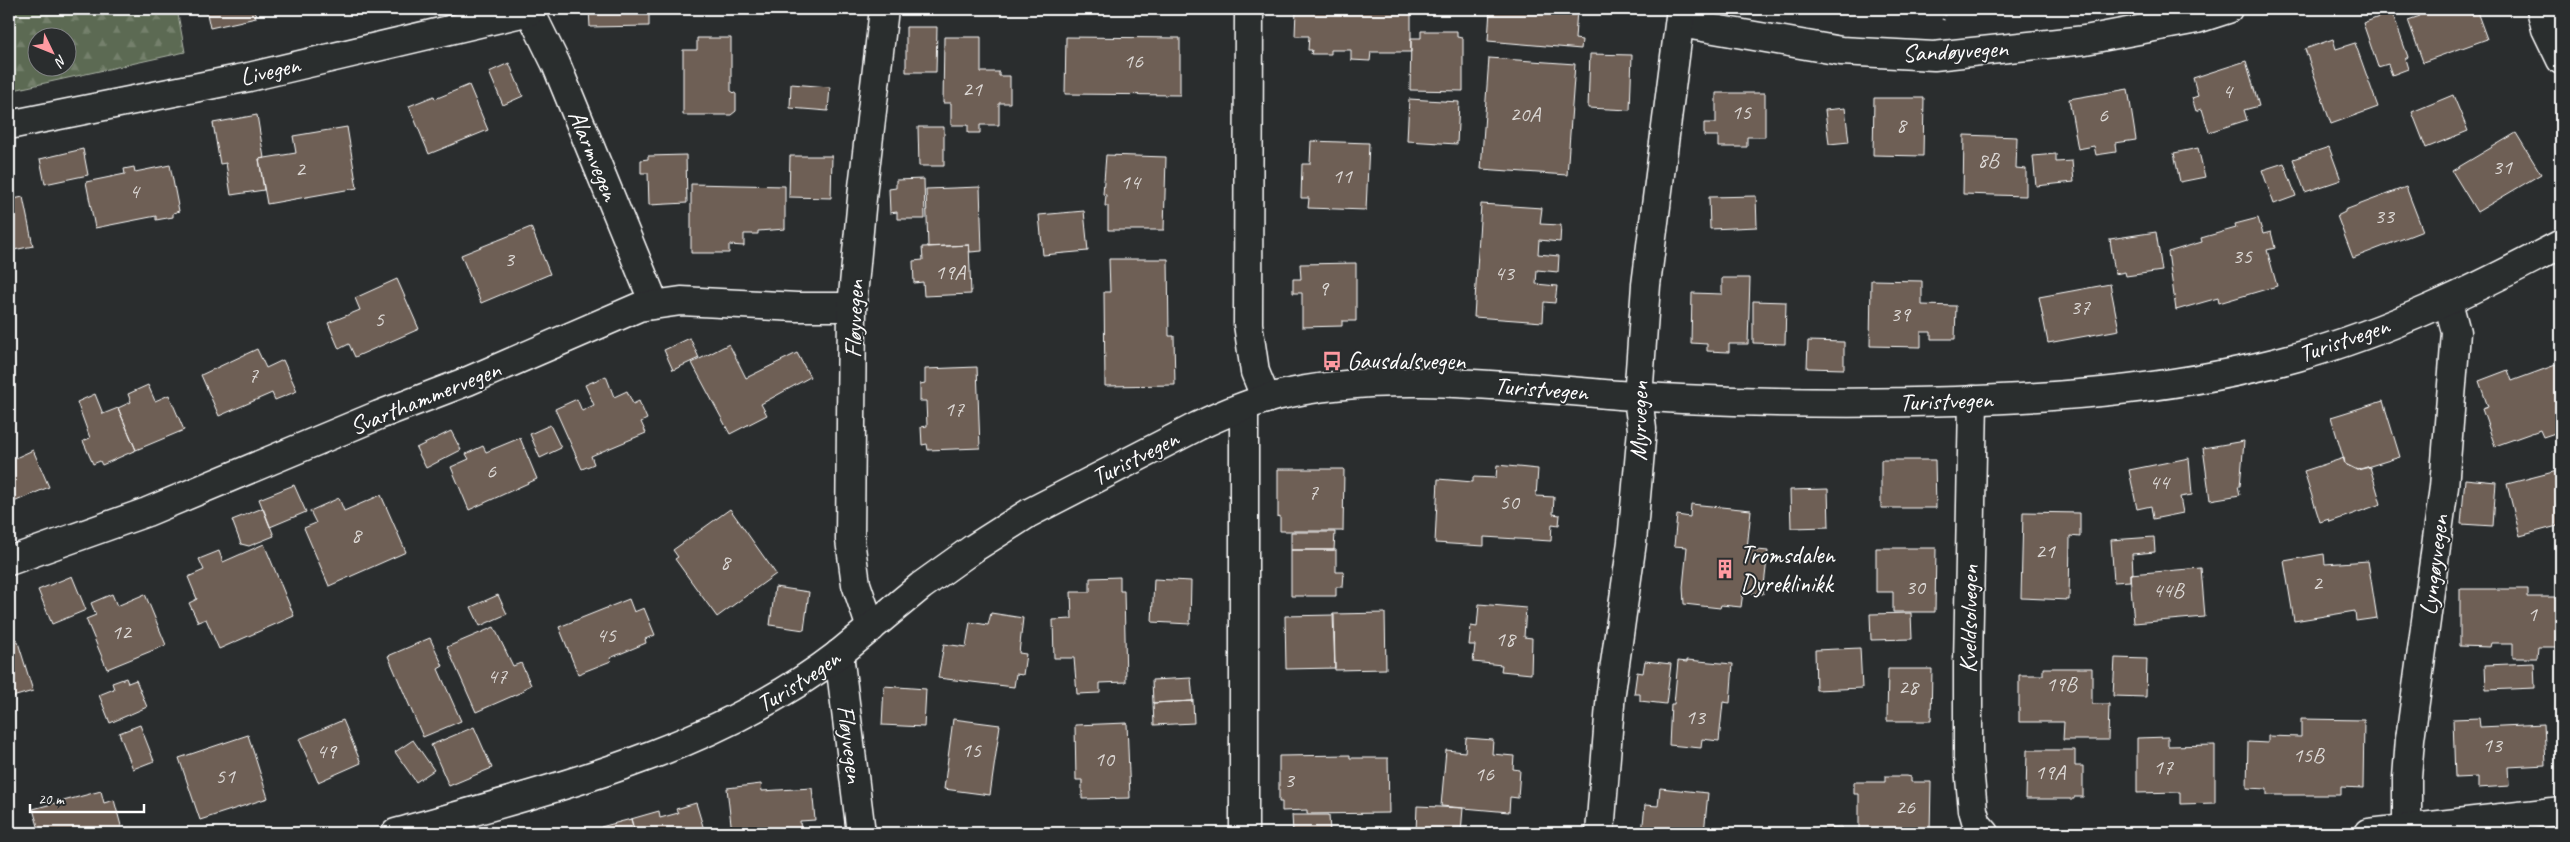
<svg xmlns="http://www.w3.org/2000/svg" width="2570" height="842" viewBox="0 0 2570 842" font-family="Caveat,sans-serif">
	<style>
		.forest { fill: url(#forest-firs); stroke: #adb4a8; fill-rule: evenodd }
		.building { fill: #6e5f54; stroke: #fff }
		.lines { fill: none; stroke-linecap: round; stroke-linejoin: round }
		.street-casing { stroke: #fff; stroke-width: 31 }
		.secondary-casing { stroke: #fff; stroke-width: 31 }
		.path { stroke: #fff; stroke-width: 3; stroke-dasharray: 1 4; stroke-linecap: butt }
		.street { stroke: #2a2d2e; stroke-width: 28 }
		.secondary { stroke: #2a2d2e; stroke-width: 28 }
		.labels { text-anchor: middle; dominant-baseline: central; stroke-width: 4; stroke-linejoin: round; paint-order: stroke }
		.number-label { font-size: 22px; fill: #dbd7d4 }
		.street-label { font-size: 25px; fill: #fff; stroke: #2a2d2e }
		.poi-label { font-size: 25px; fill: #fff; stroke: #2a2d2e; text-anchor: start }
	</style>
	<defs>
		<pattern id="forest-firs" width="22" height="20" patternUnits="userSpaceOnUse" patternTransform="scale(1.25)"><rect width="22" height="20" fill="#5b6a52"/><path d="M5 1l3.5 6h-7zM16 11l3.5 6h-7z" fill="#74806c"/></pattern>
	</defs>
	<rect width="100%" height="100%" fill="#2a2d2e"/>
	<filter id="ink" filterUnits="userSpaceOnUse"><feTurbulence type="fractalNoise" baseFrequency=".02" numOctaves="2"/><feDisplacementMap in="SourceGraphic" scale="10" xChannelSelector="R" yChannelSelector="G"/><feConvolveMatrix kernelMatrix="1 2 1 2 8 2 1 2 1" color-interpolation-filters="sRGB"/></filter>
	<g filter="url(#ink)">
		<path class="forest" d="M9,9h168l8,43 -176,39zM38,38h30v30h-30z"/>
		<path class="building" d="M206,9h48l2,9 -46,10z
			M589,9h60v17l-59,1z
			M1296,9h115v43h-40l-1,9 -19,-1v-10h-20v4h-20l1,-4h-4l1,-14h-14z
			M1490,9h87l-2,30 7,1 -1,9 -93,-8z
			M2417,9h59l11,30 -64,23 -15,-42 12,-4z
			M2392,12l16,45 -3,2 3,10 -16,6 -4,-11 -10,3 -15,-44z
			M906,27h31l-1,45h-30z
			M1421,31h36v6l6,1v53l-53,-1 1,-52h10z
			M944,37h37v35h18v4h11v27h-11v22h-19v8h-12v-8h-17v-22h-8z
			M1066,37l114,1v57l-115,-1z
			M697,38h34v53l5,3v17l-5,4h-48v-65h14z
			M2333,39l3,10 19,-6 23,64 -47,17 -26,-75z
			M1590,54l42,1 -2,55 -42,-2z
			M1489,58l86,6 -8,111 -86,-6z
			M2246,61l13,45 -15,4 3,10 -38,12 -7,-23 -6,2 -4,-13 6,-2 -5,-18z
			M509,63l14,33 -20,9 -14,-33z
			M791,84l39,3 -2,24 -38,-3z
			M469,85l19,45 -59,24 -20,-48 25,-10 1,3z
			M2128,89l8,51 -21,3 1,9 -20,3 -2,-9 -16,3 -9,-50z
			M1716,93h49v44h-18v10h-29v-11h-14v-13h12z
			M2453,95l15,36 -42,17 -14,-36z
			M1874,98h50l-1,58 -50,-1z
			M1409,99l50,3 -2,42 -50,-3z
			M1845,108l4,34 -20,2 -4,-34z
			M257,115l7,43 -5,1 5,31 -33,5 -5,-32 -6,1 -7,-41z
			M347,127l10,61 -90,16 -8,-45 37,-6 -3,-17z
			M918,127h26v39h-25z
			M2516,133l25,41 -64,38 -25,-41z
			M1964,135l53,2 -1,31 10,1v27l-63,-2z
			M1311,141l58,2 -3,67 -58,-2 1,-10h-8l1,-34h8z
			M2329,147l12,33 -36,12 -12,-33z
			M2198,148l7,29 -25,5 -6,-29z
			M83,149l5,26 -43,9 -5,-25z
			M2056,154v8l16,-1 2,21 -38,4 -3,-30z
			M686,155l1,48 -38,2 -1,-32h-7v-13l7,-1v-3z
			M1106,155l60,2 -2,73h-56v-24h-3l1,-11 -3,-1z
			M790,156h42l-1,42 -42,-1z
			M2284,163l12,33 -22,8 -12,-34z
			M170,165l9,46 -6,2v4l-17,3v-4l-61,12 -9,-46 39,-8 -1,-5 10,-2 1,5z
			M924,179l1,40h-28v-7l-7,1 -1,-24 7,-1v-8z
			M691,184l94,2v43l-27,2v3h-14v12l-15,-1v8h-38z
			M980,187l2,64 -12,1 -1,-7 -41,2 -2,-58z
			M2406,187l17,44 -70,27 -16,-42 8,-4v-2z
			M1756,196l1,31 -47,2 -1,-32z
			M23,197l10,49 -24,5v-51z
			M1481,204l61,4 -2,16 21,1 -1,17 -21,-2 -1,14 21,2 -1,16 -21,-2 -1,14 21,2 -2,17 -11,-1 -1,20 -69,-5z
			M1084,211l4,40 -45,4 -4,-40z
			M2258,218l5,16 8,-2 4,16 -8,2 10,36 -58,17 -1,-5 -42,12 -8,-58 34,-10 -1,-4 35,-10 -1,-4z
			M531,227l19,47 -69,29 -20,-48z
			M2156,232l6,39 -36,5 -1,-4 -10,2 -5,-35z
			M969,245l2,49 -47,2 -1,-14 -9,1 -1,-22 10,-1 -1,-13z
			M1109,259h59l1,77h5l1,49 -70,1 -1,-94h6z
			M1356,263v58h-14v5l-40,1v-34h-9v-14h8l-1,-15z
			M1722,278h28l-2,66h-19v8l-22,-1v-7l-16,-1 1,-50 30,1z
			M397,279l22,50 -64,28 -6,-13 -10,5 -11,-26 32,-13 -5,-12z
			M1871,280l51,1v24l34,1 -1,33h-24v-7h-10v15l-51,-1z
			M2110,284l9,46 -71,13 -9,-46z
			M1753,301l33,1 -1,42 -32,-1z
			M690,338l9,20 -26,12 -9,-20z
			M1808,341l36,1v27l-37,-1z
			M729,344l17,34 51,-25 13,24 -49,27 6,11 -37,19 -38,-71z
			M257,349l9,19 17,-8 14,31 -22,9 -3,-7 -53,23 -18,-41z
			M2561,363v68l-18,6 -3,-7 -45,16 -13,-37 6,-2 -9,-26 29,-11 4,11z
			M977,367l3,81 -52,2 -1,-6 -5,1 -1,-18 6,-1 -1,-25h-6v-17l5,-1v-14z
			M606,376l8,21 13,-6 6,13 6,-3 8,18 -6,3 5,11 -55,23 3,8 -12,5 -27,-60 22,-10 5,12 12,-6 -9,-20z
			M148,385l7,16 14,-6 15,35 -48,20 -18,-42 13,-6 -3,-8z
			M95,394l8,20 15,-6 18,42 -34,15 -2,-4 -7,3 -10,-23 7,-3 -13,-36z
			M2383,401l17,56 -43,13 -12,-6 -14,-47z
			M550,425l11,23 -21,10 -10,-24z
			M451,431l10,19 -35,18 -10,-20z
			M520,438l17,41 -68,31 -18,-43 18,-8 -3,-5 17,-8 3,6z
			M2244,441l-4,45h-2l2,9 -30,5 -7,-52z
			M33,450l16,37 -40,17v-43z
			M2189,458l3,37 -12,2 3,16 -30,6 -2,-13 -14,3 -8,-39z
			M2344,458l1,6 12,6 13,-3 11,37 -51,18 -1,-3 -9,3 -16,-51z
			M1881,460h54l1,48h-55z
			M1497,465l41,4 -2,27 18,1 -1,17 7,1 -1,10 -7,-1 -1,17 -67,-4v9l-49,-3 3,-64 35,3v-5l23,1z
			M1278,469h66l-1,62h-63v-15l-2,1z
			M2561,470v55l-41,11 -13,-52z
			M2465,479l31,3 -3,44 -32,-2z
			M294,485l12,27 -36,15 -11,-28z
			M1828,489l1,38 -38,1 -1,-38z
			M381,495l25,57 -77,34 -25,-58 12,-5 -6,-12 29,-13 5,13z
			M1691,504l60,6 -4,39 21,2 -5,43 -20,-2 -2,15 -20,-2 -1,3 -36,-4 -1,-17 4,-40 -13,-1 3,-31 13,2z
			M263,508l11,28 -25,10 -8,-2 -9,-24z
			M730,509l46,65 -59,43 -42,-58 3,-2 -5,-7z
			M2023,512l57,1v24l-10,-1 -1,64 -48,-2z
			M1291,532h44l-1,18h-43z
			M2154,537l1,15 -23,2 1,20h-3v7l-16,1 -3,-42z
			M264,544l30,72 -75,33 -13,-30 -8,3 -9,-19 8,-4 -9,-22 16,-7 -5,-11 20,-8 4,11z
			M1876,548h60l-1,64h-42v-20h-17z
			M1291,550h45v22h8l-1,15h-7v9h-45z
			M2324,554l1,10 43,-3 9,57 -21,3 -1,-10 -61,10 -10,-60z
			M2201,568l4,49 -71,6 -4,-49z
			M72,576l14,34 -34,14 -14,-34z
			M1120,577v14h4l2,91 -26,1v10l-23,1 -3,-36h-20l-1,-38 19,-1 -1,-27h19v-14z
			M1154,579l37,2 -1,43 -38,-2z
			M775,587l34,5 -5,38 -34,-5z
			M2460,589h67v8h34v50h-23l-1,11h-24v-15h-22l-1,4 -30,-1z
			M112,594l5,12 28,-12 21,51 -59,24 -21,-50 10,-4 -5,-12z
			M498,595l9,19 -27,12 -9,-19z
			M629,599l5,13 10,-4 11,27 -10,4 1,4 -36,15 1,3 -33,13 -19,-47z
			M1479,604l47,4 -2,29 8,1 -1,36 -30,-3 1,-6 -29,-3 2,-17h-6l2,-19 6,1z
			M991,613l32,5 -4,35 7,1 -3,21 -7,-1 -2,13 -76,-9 6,-34 22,3 4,-25 18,3z
			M1385,613l1,56 -51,1 -2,-56z
			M1911,613l1,26 -41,1 -1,-26z
			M1334,615l1,53 -49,1 -1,-53z
			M494,627l19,39 8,-3 10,22 -8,4 1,2 -48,21 -29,-65z
			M430,638l13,28 -5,3 23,52 -38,16 -35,-81z
			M17,639l16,52 -24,7v-56z
			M1860,648l2,40 -46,2 -1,-40z
			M2115,658l32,1 -1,38 -33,-1z
			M1687,660l46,4 -3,39 -7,-1 -4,39 -17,-2 -1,9 -32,-3 2,-41h3l4,-43 9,1z
			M1645,661l26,3 -5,40 -26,-3v-7h-6l3,-22 6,1z
			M2534,663l1,25 -49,2 -1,-25z
			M2043,668h49v36h17l-1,36h-45l1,-18h-45v-47h24z
			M1888,669h44l-1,52h-44z
			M126,678l2,5 8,-3 11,27 -37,16 -11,-28 15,-6 -2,-6z
			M1191,678l2,23 -40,2 -1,-23z
			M884,686l42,3 -2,38 -42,-2z
			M1193,701l1,22 -40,2 -1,-22z
			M2479,718l1,9 64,-3 2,41 -38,2 1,19 -31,2v-11l-23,1 -2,-59z
			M953,719l47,6 -10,70 -46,-6z
			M2301,719l63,1 -1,68 -22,-1v8h-74v-6l-20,-1 1,-46 20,1v-7l33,1z
			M343,720l18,43 -43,19 -19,-43z
			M1127,723l3,75 -48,1v-19h-6l-1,-55z
			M140,725l14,36 -21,8 -14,-36z
			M474,727l18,41 -43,18 -18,-41z
			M248,735l20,63 -68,22 -21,-62z
			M2168,737v9l47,-1v58l-35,1v-12l-43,1v-55z
			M1466,738l27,2 -1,14 22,2 -1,13 7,1 -2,28 -8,-1 -1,15 -68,-6 5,-56 19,2z
			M413,740l21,30 -18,12 -21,-30z
			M2027,750h48v16h8v31h-9v2h-48z
			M1350,755v3h38l1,55 -82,1v-4l-25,1v-9h-3v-46z
			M1885,776h22l4,1v5h20l-1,51h-71v-39h-5v-12h31z
			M761,784l1,7 50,-3 3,32 -15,1 1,12h-69l-5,-45z
			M1660,788l48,5 -4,40h-62l3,-28 13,1z
			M101,791l3,12 10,-3 9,33h-83l-7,-24z
			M696,803l9,30h-70l-4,-14 28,-8 1,7 18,-5 -2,-4z
			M1417,806l46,2 -2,25h-45z
			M1292,815h37l1,18h-37z
			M631,819l4,14h-32l-2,-6z
			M1842,827v6h-33l-1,-4z"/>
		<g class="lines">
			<defs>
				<g id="street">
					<path id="s1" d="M529,9l27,55 98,239"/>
					<path d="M1249,9l-1,315 7,48 11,27"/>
					<path d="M2541,9l5,20 15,31"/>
					<path d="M1680,23l161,28 93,5 151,-16 112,-21 31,-10"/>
					<path d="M9,125l240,-48 281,-66"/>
					<path d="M1973,400l-5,264v93l5,53 4,14 8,9"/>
					<path d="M1244,407v426"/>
					<path d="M9,561l138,-49 232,-97 89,-34 171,-74 42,-6 116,6h55"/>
					<path d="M871,628l-15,-44 -6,-44 2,-233 11,-120 21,-178"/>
					<path d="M839,654l22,179"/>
					<path d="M2407,830v-52l3,-39 34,-252 11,-141 1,-14 -8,-30"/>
					<path id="s2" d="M396,833c151,-43 316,-81 443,-179"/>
					<path d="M1600,833l11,-141 21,-150 10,-113 -4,-31 8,-113 35,-276"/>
					<path d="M2369,833l192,-22"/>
				</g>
				<path id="secondary" d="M839,654l82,-68 53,-38 55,-35 169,-87c25,-12 51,-23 78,-30 126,-31 278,-2 406,3 92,4 183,5 274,2 115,-4 229,-13 341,-44 93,-26 179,-68 264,-113"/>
			</defs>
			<use href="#street" class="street-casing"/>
			<use href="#secondary" class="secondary-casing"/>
			<path class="path" d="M1943,20l4,-11"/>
			<use href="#street" class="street"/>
			<use href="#secondary" class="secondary"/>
		</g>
	</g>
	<defs>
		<symbol id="bus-bare" viewBox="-9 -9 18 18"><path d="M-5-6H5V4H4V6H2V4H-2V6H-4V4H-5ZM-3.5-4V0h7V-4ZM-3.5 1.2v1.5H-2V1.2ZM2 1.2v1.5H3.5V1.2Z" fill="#ff9aa2" stroke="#2a2d2e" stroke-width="2.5" paint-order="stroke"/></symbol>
		<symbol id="building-bare" viewBox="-9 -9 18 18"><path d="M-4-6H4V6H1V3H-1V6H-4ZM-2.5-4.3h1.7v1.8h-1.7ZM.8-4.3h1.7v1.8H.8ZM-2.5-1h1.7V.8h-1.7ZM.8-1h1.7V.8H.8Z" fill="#ff9aa2" stroke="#2a2d2e" stroke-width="2.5" paint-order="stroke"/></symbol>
	</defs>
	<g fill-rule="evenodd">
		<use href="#bus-bare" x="1318" y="347" width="28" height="28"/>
		<use href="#building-bare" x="1711" y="555" width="28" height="28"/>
	</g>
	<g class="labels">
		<g class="number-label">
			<text x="1133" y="61">16</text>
			<text x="972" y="89">21</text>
			<text x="2227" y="91">4</text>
			<text x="1741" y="112">15</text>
			<text x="1525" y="114">20A</text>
			<text x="2103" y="115">6</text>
			<text x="1901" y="125">8</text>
			<text x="1988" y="160">8B</text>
			<text x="2502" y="167">31</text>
			<text x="300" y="169">2</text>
			<text x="1342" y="176">11</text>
			<text x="1130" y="182">14</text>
			<text x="134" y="191">4</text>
			<text x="2384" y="216">33</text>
			<text x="2242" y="256">35</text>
			<text x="509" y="259">3</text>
			<text x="950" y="272">19A</text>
			<text x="1504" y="273">43</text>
			<text x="1323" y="288">9</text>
			<text x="2080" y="307">37</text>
			<text x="1900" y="314">39</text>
			<text x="379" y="319">5</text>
			<text x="253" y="375">7</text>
			<text x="954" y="409">17</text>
			<text x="491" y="471">6</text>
			<text x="2159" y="482">44</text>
			<text x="1313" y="492">7</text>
			<text x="1509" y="502">50</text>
			<text x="356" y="535">8</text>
			<text x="2045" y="551">21</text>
			<text x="725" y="562">8</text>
			<text x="2317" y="583">2</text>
			<text x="1915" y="587">30</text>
			<text x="2168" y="590">44B</text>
			<text x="2532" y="614">1</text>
			<text x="121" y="632">12</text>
			<text x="606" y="635">45</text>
			<text x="1505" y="639">18</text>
			<text x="497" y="676">47</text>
			<text x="2061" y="684">19B</text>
			<text x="1908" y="687">28</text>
			<text x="1695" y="717">13</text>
			<text x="2492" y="745">13</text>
			<text x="971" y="750">15</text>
			<text x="326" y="751">49</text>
			<text x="2308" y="755">15B</text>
			<text x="1104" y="759">10</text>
			<text x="2163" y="767">17</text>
			<text x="2050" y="772">19A</text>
			<text x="1484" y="774">16</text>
			<text x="225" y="776">51</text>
			<text x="1289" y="780">3</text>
			<text x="1905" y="807">26</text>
		</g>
		<g class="street-label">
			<text transform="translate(1955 51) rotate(-3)">Sandøyvegen</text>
			<text transform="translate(270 71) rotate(-13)">Livegen</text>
			<text stroke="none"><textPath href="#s1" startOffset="160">Alarmvegen</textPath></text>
			<text transform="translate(854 319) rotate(-88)">Fløyvegen</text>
			<text transform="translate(2344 340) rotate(-19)">Turistvegen</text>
			<text transform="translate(1541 389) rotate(4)">Turistvegen</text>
			<text transform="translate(425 398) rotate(-22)">Svarthammervegen</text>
			<text transform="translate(1946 401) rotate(-2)">Turistvegen</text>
			<text transform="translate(1639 421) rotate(-89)">Myrvegen</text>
			<text transform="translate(1135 458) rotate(-27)">Turistvegen</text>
			<text transform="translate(2434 565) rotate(-83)">Lyngøyvegen</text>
			<text transform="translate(1969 619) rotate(-89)">Kveldsolvegen</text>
			<text stroke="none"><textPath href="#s2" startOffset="432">Turistvegen</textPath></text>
			<text transform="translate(850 744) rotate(83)">Fløyvegen</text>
		</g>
		<g class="poi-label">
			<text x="1347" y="361">Gausdalsvegen</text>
			<text x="1740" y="555">Tromsdalen<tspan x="1740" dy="29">Dyreklinikk</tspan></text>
		</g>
	</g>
	<rect width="2570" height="842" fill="none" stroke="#2a2d2e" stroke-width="30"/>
	<rect x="15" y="15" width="2540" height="812" fill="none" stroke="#fff" stroke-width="2" filter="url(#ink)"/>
	<g transform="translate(52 52) rotate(133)"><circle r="24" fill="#2a2d2e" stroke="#7f8182"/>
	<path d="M0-4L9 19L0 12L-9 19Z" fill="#ff9aa2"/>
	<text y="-8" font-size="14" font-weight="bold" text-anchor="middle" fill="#ffffff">N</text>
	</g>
	<path d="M30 804v8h114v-8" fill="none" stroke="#ffffff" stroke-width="2.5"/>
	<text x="38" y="804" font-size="15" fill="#ffffff" stroke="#2a2d2e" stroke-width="4" paint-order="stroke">20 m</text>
</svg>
